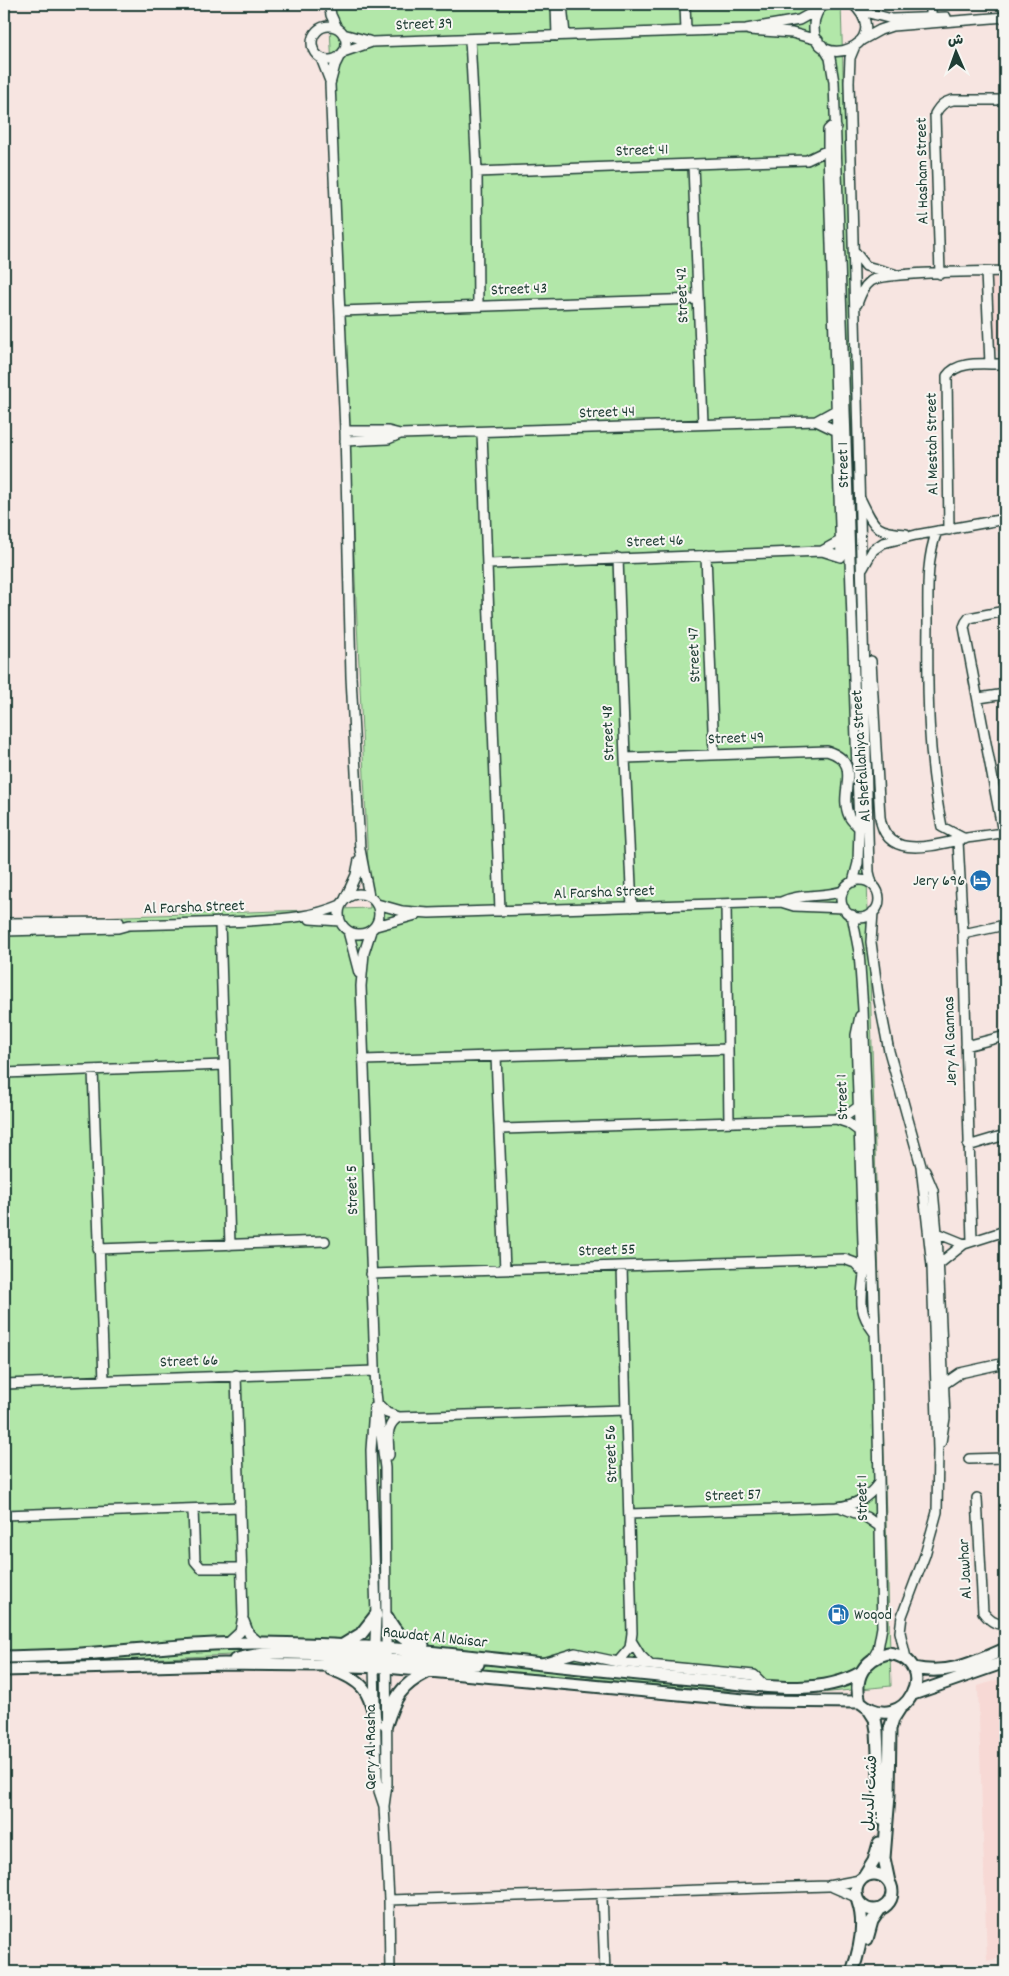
<svg xmlns="http://www.w3.org/2000/svg" width="1009" height="1976" viewBox="0 0 1009 1976" font-family="Dekko,'Playpen Sans Arabic',sans-serif">
	<style>
		.built { fill: #f7d9d5 }
		.green { fill: #b2e7a9; stroke: #68926e }
		.lines { fill: none; stroke-linecap: round; stroke-linejoin: round }
		.minor-casing { stroke: #1f3d34; stroke-width: 12 }
		.tertiary-casing { stroke: #1f3d34; stroke-width: 15 }
		.minor { stroke: #f6f6f2; stroke-width: 9 }
		.tertiary { stroke: #f6f6f2; stroke-width: 11 }
		.labels { text-anchor: middle; dominant-baseline: central; stroke-width: 4; stroke-linejoin: round; paint-order: stroke }
		.street-label { font-size: 16px; fill: #1f3d34; stroke: #f6f6f2 }
		.poi-label { font-size: 16px; fill: #1f3d34; stroke: #f6f6f2; text-anchor: end }
	</style>
	<rect width="100%" height="100%" fill="#f7e5e1"/>
	<filter id="ink" filterUnits="userSpaceOnUse"><feTurbulence type="fractalNoise" baseFrequency=".02" numOctaves="2"/><feDisplacementMap in="SourceGraphic" scale="10" xChannelSelector="R" yChannelSelector="G"/><feConvolveMatrix kernelMatrix="1 2 1 2 8 2 1 2 1" color-interpolation-filters="sRGB"/></filter>
	<g filter="url(#ink)">
		<path class="built" d="M989,270h16v81h-11z
			M1005,1677v280l-18,4 -9,-275z"/>
		<path class="green" d="M329,4h512l50,1682 -70,7 -106,-3 -200,-18 -261,-18 -250,11v-745l366,-12z"/>
		<g class="lines">
			<defs>
				<path id="minor" d="M329,4l2,11 6,13
					M556,4l1,32
					M562,4l3,31
					M685,4l1,27
					M826,4c-9,5 -12,13 -12,23 -1,47 83,18 39,-23
					M931,4v13
					M861,11l31,8 54,-2
					M312 43a17 17 0 1 1 34 0a17 17 0 1 1-34 0Z
					M749,30l43,3 26,7
					M343,34l26,7
					M470,39l7,133 1,134
					M860,41l20,-11 12,-4 113,-9
					M822,45l8,13 4,24 25,746 -1,35 -5,19
					M855,46l-5,12 -1,24 20,790 3,12
					M343,52l29,-10 374,-13 53,-9 20,-11
					M340,55l-5,10 -5,19 15,347 6,246 9,172 9,47
					M321,58l9,23
					M693,165l10,259
					M477,172l330,-12 21,-10
					M855,252l11,14 28,8
					M986,272l4,92
					M940,274l-5,-160c5,-9 9,-12 18,-14h52
					M857,304c3,-8 6,-17 14,-23 15,-10 111,-9 134,-10
					M340,311l358,-12
					M816,421l20,-11
					M345,431h43l12,3 416,-13 21,10
					M482,432l18,479
					M345,441l43,-2 12,-5
					M861,500c14,28 14,32 45,34
					M949,530l-2,-154c12,-17 40,-11 58,-12
					M937,531c-11,29 -9,60 -9,91 -1,69 0,137 14,205l23,12
					M822,551l18,-10
					M706,555l8,199
					M618,558l7,200 7,149
					M488,564l334,-13 19,6 -13,-407v-20l3,-3h5
					M863,568l10,-18 10,-7 33,-8 89,-16
					M871,661l9,156c6,46 57,27 87,21 13,-2 26,-3 38,-6
					M979,698l26,-4
					M625,758l202,-7c38,12 10,40 22,65 2,5 7,8 10,12
					M1003,833l-39,-206 2,-5 3,-4 36,-7
					M958,841l5,93 9,307
					M841 899a19 19 0 1 1 38 0a19 19 0 1 1-38 0Z
					M339 914a20 20 0 1 1 40 0a20 20 0 1 1-40 0Z
					M345,899l11,-24 3,-15
					M781,902c19,-9 42,-4 62,-11
					M377,904l25,7 27,2 352,-11 13,4 50,2
					M726,904l3,218
					M873,912l-2,30 7,53 11,56 32,115 11,100 6,184 -1,62 -12,43 -23,61 -2,16 6,26
					M852,915l7,37 4,57 14,375 5,243 -4,22 -6,11
					M310,919l30,2
					M4,923l115,-1
					M220,923l10,322
					M376,926l40,-11
					M4,931l114,-3 11,-3c40,-1 80,-2 120,-4 32,-2 62,-3 92,-16
					M348,931l11,42
					M371,931l-7,22 -3,33 15,407 9,75 2,316 -3,22 5,94 1,72
					M963,934l42,-9
					M860,1016l-4,19 8,238c-2,27 -7,36 10,59
					M966,1046l39,-10
					M496,1056l9,214
					M363,1060l364,-11
					M93,1070l11,310
					M4,1073l220,-8
					M836,1119l11,-4 11,-8
					M500,1129l336,-10 12,4 11,8
					M968,1146l37,-11
					M925,1171l8,19 4,43 8,185 -4,24
					M937,1233l27,11
					M98,1249l227,-8
					M939,1264l25,-20 41,-13
					M371,1274l473,-15 11,4 9,10
					M4,1384l371,-13
					M944,1384l16,-11 45,-10
					M378,1404l9,9 12,4 227,-7
					M374,1408l-3,42 5,165 -2,52 3,110 2,14 5,15
					M389,1455c0,-14 -5,-30 10,-38
					M969,1459l36,-1
					M977,1498l6,114c6,8 12,13 22,12
					M842,1508l24,9 13,9
					M193,1510l2,51 6,7h41
					M629,1514l208,-7c18,-2 30,-8 41,-23
					M4,1515l236,-8
					M244,1621l5,13 11,9
					M632,1642l8,13 10,10
					M228,1643l12,-11 3,-16 -7,-241
					M618,1662l12,-14 2,-15 -10,-367
					M542,1663l33,-10 43,9 136,13 10,10
					M833,1887l23,10
					M602,1893l3,79
					M389,1900l439,-14 32,-6"/>
				<path id="tertiary" d="M387,1617c9,16 16,26 36,28
					M343,1645l18,-11 15,-19
					M888,1653c56,7 17,87 -28,49 -7,-24 4,-43 28,-49z
					M4,1657c26,-1 52,-1 78,-3 60,-4 120,-12 181,-11 55,1 110,3 164,9 92,9 184,20 276,28 48,4 114,18 157,-7
					M235,1660c36,-13 100,-4 140,-3l7,-2 5,-6
					M376,1665l11,-5 91,4
					M914,1668c33,8 61,-6 91,-19
					M331,1669c33,12 39,22 45,55
					M4,1670l220,-6 96,1 66,2 369,34 105,1
					M913,1694l92,-32
					M868,1708l7,11 2,12 4,88
					M386,1725c9,-28 14,-39 41,-53
					M856 1892a18 18 0 1 1 36 0a18 18 0 1 1-36 0Z
					M864,1877l10,-16 5,-18
					M889,1882l-5,-24 5,-62 1,-67 3,-10 7,-11
					M867,1939l5,-18 8,-12
					M852,1972c8,-22 14,-47 6,-70"/>
			</defs>
			<use href="#minor" class="minor-casing"/>
			<use href="#tertiary" class="tertiary-casing"/>
			<use href="#minor" class="minor"/>
			<use href="#tertiary" class="tertiary"/>
		</g>
	</g>
	<defs>
		<symbol id="hotel-disc" viewBox="-11 -11 22 22"><circle r="9.5" fill="#1f6fb2" stroke="#f6f6f2"/><path d="M-6-4.5h1.5V1H6V5H4.5V3h-9V5H-6ZM-4 0a1.8 1.8 0 1 1 3.6 0ZM.5 0V-2.5h3Q6-2.5 6 0Z" fill="#fff"/></symbol>
		<symbol id="fuel-disc" viewBox="-11 -11 22 22"><circle r="9.5" fill="#1f6fb2" stroke="#f6f6f2"/><path d="M-5.5-6h7V0h2V4h1.3V-2.5L3-4.5l.8-.8L6-3V5H2.5V1h-1V6h-7ZM-4.2-4.7v3.2H.2V-4.7Z" fill="#fff"/></symbol>
	</defs>
	<g fill-rule="evenodd">
		<use href="#hotel-disc" x="968" y="868" width="25" height="25"/>
		<use href="#fuel-disc" x="826" y="1602" width="25" height="25"/>
	</g>
	<g class="labels">
		<g class="street-label">
			<text transform="translate(424 25) rotate(-2)">Street 39</text>
			<text transform="translate(642 151) rotate(-2)">Street 41</text>
			<text transform="translate(923 171) rotate(-91)">Al Hasham Street</text>
			<text transform="translate(519 290) rotate(-2)">Street 43</text>
			<text transform="translate(683 295) rotate(-92)">Street 42</text>
			<text transform="translate(607 413) rotate(-2)">Street 44</text>
			<text transform="translate(933 444) rotate(-91)">Al Mestah Street</text>
			<text transform="translate(844 465) rotate(-91)">Street 1</text>
			<text transform="translate(655 542) rotate(-2)">Street 46</text>
			<text transform="translate(695 655) rotate(-92)">Street 47</text>
			<text transform="translate(609 733) rotate(-92)">Street 48</text>
			<text transform="translate(736 739) rotate(-2)">Street 49</text>
			<text transform="translate(862 756) rotate(-94)">Al Shefallahiya Street</text>
			<text transform="translate(604 893) rotate(-2)">Al Farsha Street</text>
			<text transform="translate(194 908) rotate(-2)">Al Farsha Street</text>
			<text transform="translate(951 1041) rotate(-92)">Jery Al Gannas</text>
			<text transform="translate(843 1097) rotate(-92)">Street 1</text>
			<text transform="translate(353 1190) rotate(-92)">Street 5</text>
			<text transform="translate(607 1251) rotate(-2)">Street 55</text>
			<text transform="translate(189 1362) rotate(-2)">Street 66</text>
			<text transform="translate(612 1454) rotate(-92)">Street 56</text>
			<text transform="translate(733 1496) rotate(-2)">Street 57</text>
			<text transform="translate(863 1498) rotate(-91)">Street 1</text>
			<text transform="translate(966 1569) rotate(-93)">Al Jawhar</text>
			<text transform="translate(435 1638) rotate(6)">Rawdat Al Naisar</text>
			<text transform="translate(371 1747) rotate(-90)">Qery Al Rasha</text>
			<text transform="translate(871 1793) rotate(-87)">فشت الديبل</text>
		</g>
		<g class="poi-label">
			<text x="965" y="881">Jery 696</text>
			<text x="854" y="1615" text-anchor="start">Woqod</text>
		</g>
	</g>
	<rect width="1009" height="1976" fill="none" stroke="#f6f6f2" stroke-width="20"/>
	<rect x="10" y="10" width="989" height="1956" fill="none" stroke="#1f3d34" stroke-width="2" filter="url(#ink)"/>
	<g transform="translate(956 52) rotate(358)" stroke="#f6f6f2" stroke-width="4" paint-order="stroke">
	<path d="M0-4L9 19L0 12L-9 19Z" fill="#1f3d34"/>
	<text y="-8" font-size="14" font-weight="bold" text-anchor="middle" fill="#1f3d34">ش</text>
	</g>
</svg>
